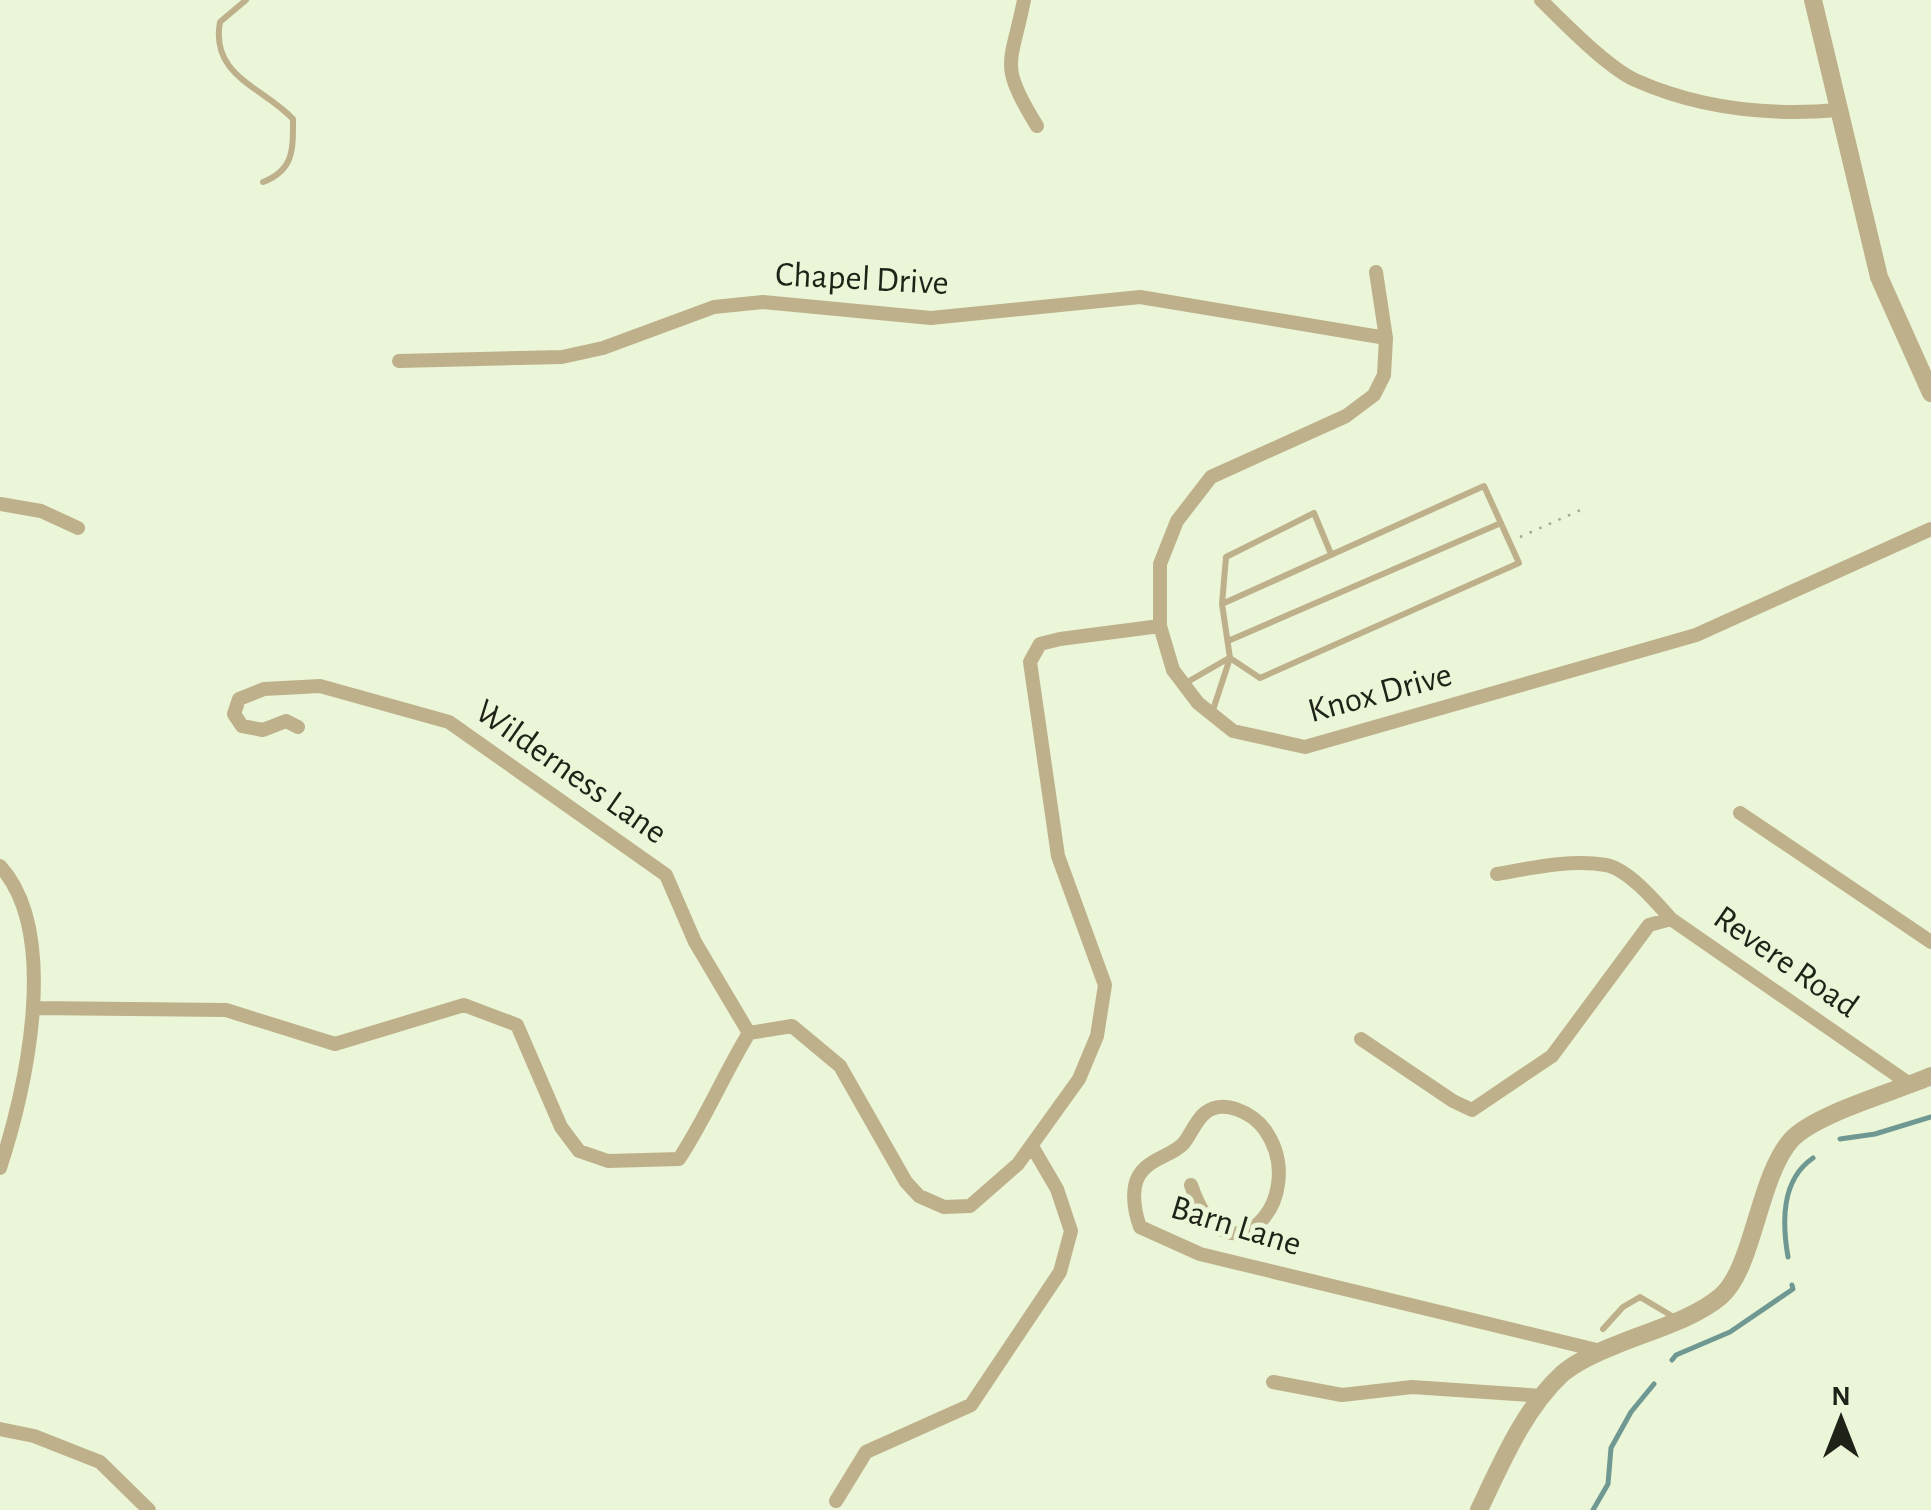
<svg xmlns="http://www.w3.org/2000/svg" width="1931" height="1510" viewBox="0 0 1931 1510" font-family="'Alegreya Sans',sans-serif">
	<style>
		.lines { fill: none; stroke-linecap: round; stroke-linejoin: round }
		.stream { stroke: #709893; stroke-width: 5 }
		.path { stroke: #a1aa92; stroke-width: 2.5; stroke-dasharray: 2.5 8; stroke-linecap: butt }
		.service { stroke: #beb08b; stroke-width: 6 }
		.minor { stroke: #beb08b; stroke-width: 14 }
		.tertiary { stroke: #beb08b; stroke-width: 18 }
		.labels { text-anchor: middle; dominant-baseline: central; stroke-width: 10; stroke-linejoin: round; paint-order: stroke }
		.street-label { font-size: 35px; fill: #1e2217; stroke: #eaf6d7 }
	</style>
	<rect width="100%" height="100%" fill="#eaf6d7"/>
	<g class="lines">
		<path class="stream" d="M1840,1139l35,-5 56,-17
			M1788,1257c-6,-35 -7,-77 25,-99
			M1672,1360l4,-5 54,-23 63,-43 -1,-4
			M1593,1510l15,-26 3,-36 20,-36 23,-28"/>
		<path class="path" d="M1520,537l63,-28"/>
		<path class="service" d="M246,0l-26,22c-10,54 43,65 73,97 0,31 1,51 -30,63
			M1222,604l262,-118 35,77 -259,115 -30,-20 -8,-54 4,-47 88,-44 17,41
			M1228,641l273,-118
			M1184,684l45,-26
			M1212,713l18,-55
			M1603,1329l20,-22 17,-10 37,22"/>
		<path class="minor" d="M1024,0c-13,66 -26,63 13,126
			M1541,0c22,22 66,67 94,80 65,29 133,36 203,30
			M1376,272l10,66 -2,37 -10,20 -28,21 -135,61 -34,44 -17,43v62l13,44 25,33 35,28 72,16 391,-112 235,-106
			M399,361l163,-4 41,-9 111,-41 49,-5 168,16 209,-21 246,41
			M0,504l41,7 37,17
			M298,727l-12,-6 -23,9 -21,-4 -8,-12 5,-15 25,-10 56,-3 129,36 217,153 29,67 54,91
			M1740,813l191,129
			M0,866c61,67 26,224 0,302
			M1497,874c34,-6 74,-15 109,-9 22,4 50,37 65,54l240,166
			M34,1008l192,2 109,34 129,-39 53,20 44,102 18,24 29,10 71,-2c27,-41 45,-85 70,-126
			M749,1033l43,-7 48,40 66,116 13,14 25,11 26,-1 48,-42 61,-85 18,-43 8,-51 -47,-129 -28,-194 10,-18 20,-5 100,-13
			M1361,1039l92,62 19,9 80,-54 97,-131 22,-6
			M1191,1185c36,107 121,12 74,-55 -12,-17 -42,-32 -60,-17 -10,8 -14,22 -22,31 -11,11 -29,14 -39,25 -15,14 -10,41 -4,58l60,27 401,97
			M1273,1382l69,13 70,-8 131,9
			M0,1429l34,7 66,26 49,48
			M836,1501l30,-49 105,-47 89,-133 11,-41 -14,-42 -24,-41"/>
		<path class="tertiary" d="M1813,0l66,277 52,116
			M1479,1510c22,-46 45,-101 83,-136 15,-13 36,-22 54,-29 33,-14 76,-25 104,-48 34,-28 38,-121 72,-158 25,-26 103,-47 139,-63"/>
	</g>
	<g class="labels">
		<g class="street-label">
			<text transform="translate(862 279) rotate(3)">Chapel Drive</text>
			<text transform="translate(1380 693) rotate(-15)">Knox Drive</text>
			<text transform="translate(571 772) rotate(35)">Wilderness Lane</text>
			<text transform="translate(1786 962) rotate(35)">Revere Road</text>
			<text transform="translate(1236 1226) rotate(17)">Barn Lane</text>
		</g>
	</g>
	<g transform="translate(1841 1420)" stroke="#eaf6d7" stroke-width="8" paint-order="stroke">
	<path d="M0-8L18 38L0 25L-18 38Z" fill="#1e2217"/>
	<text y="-15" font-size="28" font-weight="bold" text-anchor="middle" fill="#1e2217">N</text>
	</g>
</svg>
